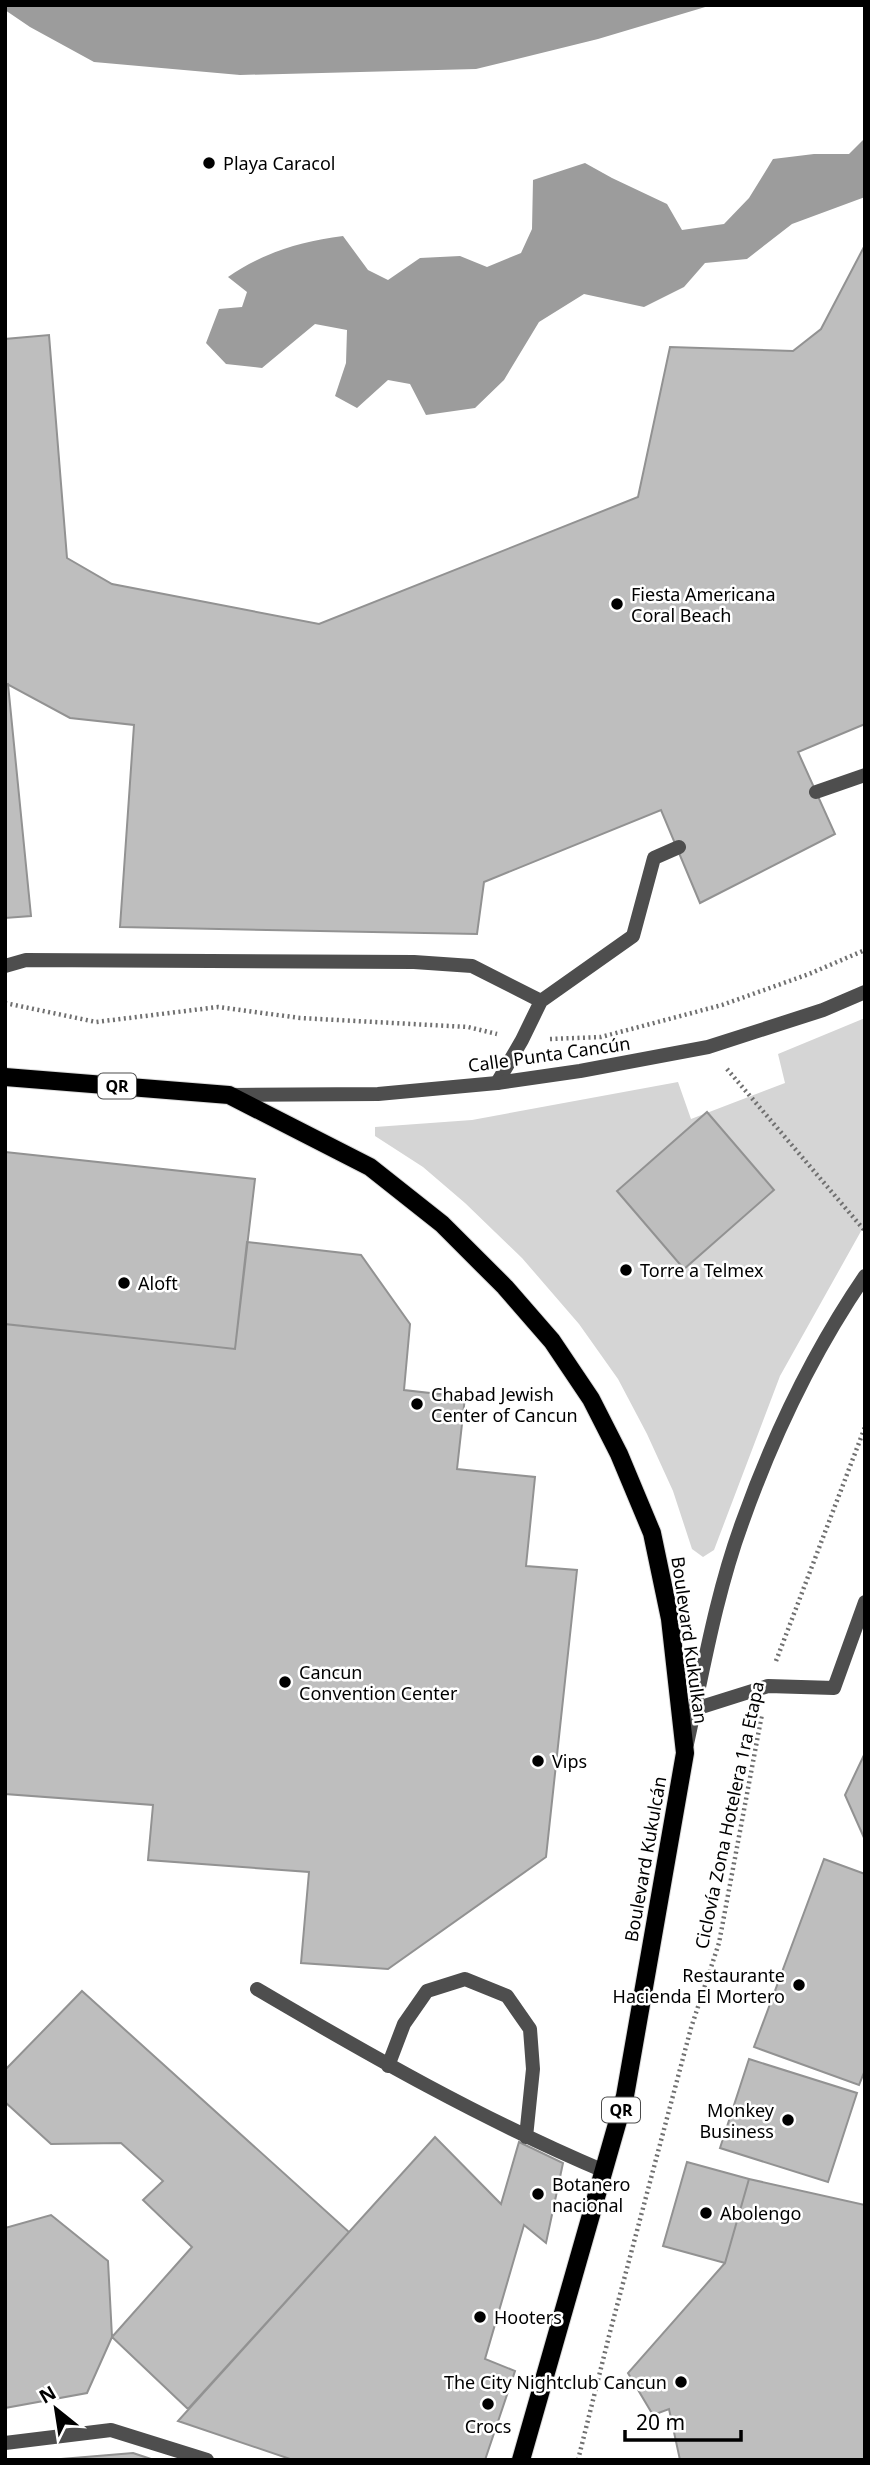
<svg xmlns="http://www.w3.org/2000/svg" width="870" height="2465" viewBox="0 0 870 2465" font-family="'Noto Sans',sans-serif">
	<style>
		.green { fill: #d5d5d5 }
		.water { fill: #9c9c9c }
		.building { fill: #bebebe; stroke: #929292; stroke-width: 2 }
		.lines { fill: none; stroke-linecap: round; stroke-linejoin: round }
		.primary-casing { stroke: #dbdbdb; stroke-width: 20 }
		.path { stroke: #707070; stroke-width: 4.5; stroke-dasharray: 2 3.5; stroke-linecap: butt }
		.service { stroke: #4e4e4e; stroke-width: 14 }
		.pedestrian { stroke: #4e4e4e; stroke-width: 14 }
		.tertiary { stroke: #4e4e4e; stroke-width: 14 }
		.primary { stroke: #000; stroke-width: 18 }
		.poi-dot { fill: #000; stroke: #fff; stroke-width: 2.5 }
		.labels { text-anchor: middle; dominant-baseline: central; stroke-width: 5; stroke-linejoin: round; paint-order: stroke }
		.shield { fill: #fff; stroke: #4c4c4c; stroke-width: 2 }
		.shield-label { font-size: 16px; font-weight: bold; fill: #000 }
		.poi-label { font-size: 18px; fill: #000; stroke: #fff; text-anchor: start }
		.street-label { font-size: 18px; fill: #000; stroke: #fff }
	</style>
	<rect width="100%" height="100%" fill="#fff"/>
	<path class="green" d="M865,1018v206l-85,152 -66,174 -11,7 -11,-8 -19,-58 -26,-57 -29,-55 -39,-55 -57,-66 -57,-55 -42,-36 -48,-31v-9l97,-7 206,-38 13,37 94,-36 -7,-29z"/>
	<path class="water" d="M5,5h707l-114,34 -122,30 -236,6 -146,-13 -64,-35 -25,-17z
		M865,138v59l-73,27 -45,35 -42,4 -21,24 -40,20 -60,-13 -45,28 -35,58 -29,28 -49,7 -16,-31 -22,-4 -31,28 -22,-12 11,-33 1,-33 -32,-6 -53,44 -36,-4 -20,-21 13,-34 23,-2 5,-15 -19,-15c37,-25 71,-35 115,-41l25,34 20,10 32,-22 40,-2 27,11 34,-14 11,-24 1,-49 52,-17 27,15 55,26 15,26 42,-6 25,-26 24,-39 41,-5h35z"/>
	<path class="building" d="M865,245v479l-67,28 37,82 -135,69 -39,-93 -177,72 -7,52 -357,-7 14,-202 -64,-7 -65,-35v-344l44,-4 18,223 45,26 207,40 319,-127 32,-150 123,4 28,-22z
		M8,684l23,232 -26,2v-233z
		M707,1112l67,78 -90,79 -67,-78z
		M5,1152l250,27 -20,170 -230,-25z
		M247,1242l114,13 49,69 -6,66 61,7 -8,72 78,8 -9,89 51,4 -31,287 -158,112 -87,-6 8,-91 -161,-12 5,-55 -148,-11v-470l230,25z
		M865,1753v87l-20,-45z
		M865,1753v87l-20,-45z
		M824,1859l41,15v196l-6,15 -105,-38z
		M82,1991l267,241 -161,177 -76,-72 80,-90 -49,-47 20,-19 -42,-38 -70,1 -46,-42v-32z
		M749,2059l108,34 -29,89 -108,-34z
		M435,2137l66,67 18,-62 44,21 -17,80 -22,-18 -39,134 30,12 -30,89h-192l-115,-39z
		M687,2162l62,17 -24,84 -62,-17z
		M749,2179l116,26v255h-185l-11,-51 -16,6 -25,-42 97,-110z
		M51,2215l57,46 4,76 -25,56 -82,15v-180z
		M133,2453l21,7h-105z"/>
	<g class="lines">
		<defs>
			<path id="primary" d="M5,1077l224,18 141,72 72,57 63,63 47,54 39,58 28,55 33,79 18,86 15,134 -60,343 -104,364"/>
		</defs>
		<use href="#primary" class="primary-casing"/>
		<path class="path" d="M5,1003l91,19 122,-15 82,11 168,9 29,7
			M550,1039l51,-2 121,-32 87,-31 56,-24
			M727,1069l138,162
			M776,1661l89,-234
			M578,2460l32,-128 81,-304 28,-85 43,-229"/>
		<path class="service" d="M816,792l49,-17
			M5,966l21,-6 388,2 58,4 69,35
			M497,1083l25,-43 19,-39 92,-65 21,-78 25,-11
			M695,1709l73,-23 66,2 31,-86
			M257,1989c112,66 226,131 347,182
			M388,2066l16,-42 23,-33 38,-12 42,17 23,33 3,40 -7,68"/>
		<path class="pedestrian" d="M5,2443l106,-13 96,30"/>
		<path class="tertiary" d="M229,1095l149,-1 119,-11 83,-12 128,-24 115,-37 42,-18
			M687,1744c16,-73 29,-150 55,-221 31,-87 71,-171 123,-247"/>
		<use href="#primary" class="primary"/>
	</g>
	<g class="poi-dot">
		<circle cx="209" cy="163" r="7"/>
		<circle cx="617" cy="604" r="7"/>
		<circle cx="626" cy="1270" r="7"/>
		<circle cx="124" cy="1283" r="7"/>
		<circle cx="417" cy="1404" r="7"/>
		<circle cx="285" cy="1682" r="7"/>
		<circle cx="538" cy="1761" r="7"/>
		<circle cx="799" cy="1985" r="7"/>
		<circle cx="788" cy="2120" r="7"/>
		<circle cx="538" cy="2194" r="7"/>
		<circle cx="706" cy="2213" r="7"/>
		<circle cx="480" cy="2317" r="7"/>
		<circle cx="681" cy="2382" r="7"/>
		<circle cx="488" cy="2404" r="7"/>
	</g>
	<g class="labels">
		<g class="shield">
			<rect x="98" y="1073.5" width="38" height="25" rx="5"/>
			<rect x="602" y="2097.5" width="38" height="25" rx="5"/>
		</g>
		<g class="shield-label">
			<text x="117" y="1086">QR</text>
			<text x="621" y="2110">QR</text>
		</g>
		<g class="poi-label">
			<text x="223" y="163">Playa Caracol</text>
			<text x="631" y="594">Fiesta Americana<tspan x="631" dy="21">Coral Beach</tspan></text>
			<text x="640" y="1270">Torre a Telmex</text>
			<text x="138" y="1283">Aloft</text>
			<text x="431" y="1394">Chabad Jewish<tspan x="431" dy="21">Center of Cancun</tspan></text>
			<text x="299" y="1672">Cancun<tspan x="299" dy="21">Convention Center</tspan></text>
			<text x="552" y="1761">Vips</text>
			<text x="785" y="1975" text-anchor="end">Restaurante<tspan x="785" dy="21">Hacienda El Mortero</tspan></text>
			<text x="774" y="2110" text-anchor="end">Monkey<tspan x="774" dy="21">Business</tspan></text>
			<text x="552" y="2184">Botanero<tspan x="552" dy="21">nacional</tspan></text>
			<text x="720" y="2213">Abolengo</text>
			<text x="494" y="2317">Hooters</text>
			<text x="667" y="2382" text-anchor="end">The City Nightclub Cancun</text>
			<text x="488" y="2426" text-anchor="middle">Crocs</text>
		</g>
		<g class="street-label">
			<text transform="translate(549 1054) rotate(-8)">Calle Punta Cancún</text>
			<text transform="translate(690 1640) rotate(82)">Boulevard Kukulkan</text>
			<text transform="translate(729 1815) rotate(-78)">Ciclovía Zona Hotelera 1ra Etapa</text>
			<text transform="translate(645 1859) rotate(-80)">Boulevard Kukulcán</text>
		</g>
	</g>
	<rect width="870" height="2465" fill="none" stroke="#000000" stroke-width="14"/>
	<g transform="translate(56 2409) rotate(330)" stroke="#ffffff" stroke-width="5" paint-order="stroke">
	<path d="M0-5L12 26L0 18L-12 26Z" fill="#000000"/>
	<text y="-10" font-size="19" font-weight="bold" text-anchor="middle" fill="#000000">N</text>
	</g>
	<path d="M625 2430v10h116v-10" fill="none" stroke="#000000" stroke-width="3.5"/>
	<text x="636" y="2430" font-size="21" fill="#000000" stroke="#ffffff" stroke-width="5" paint-order="stroke">20 m</text>
</svg>
